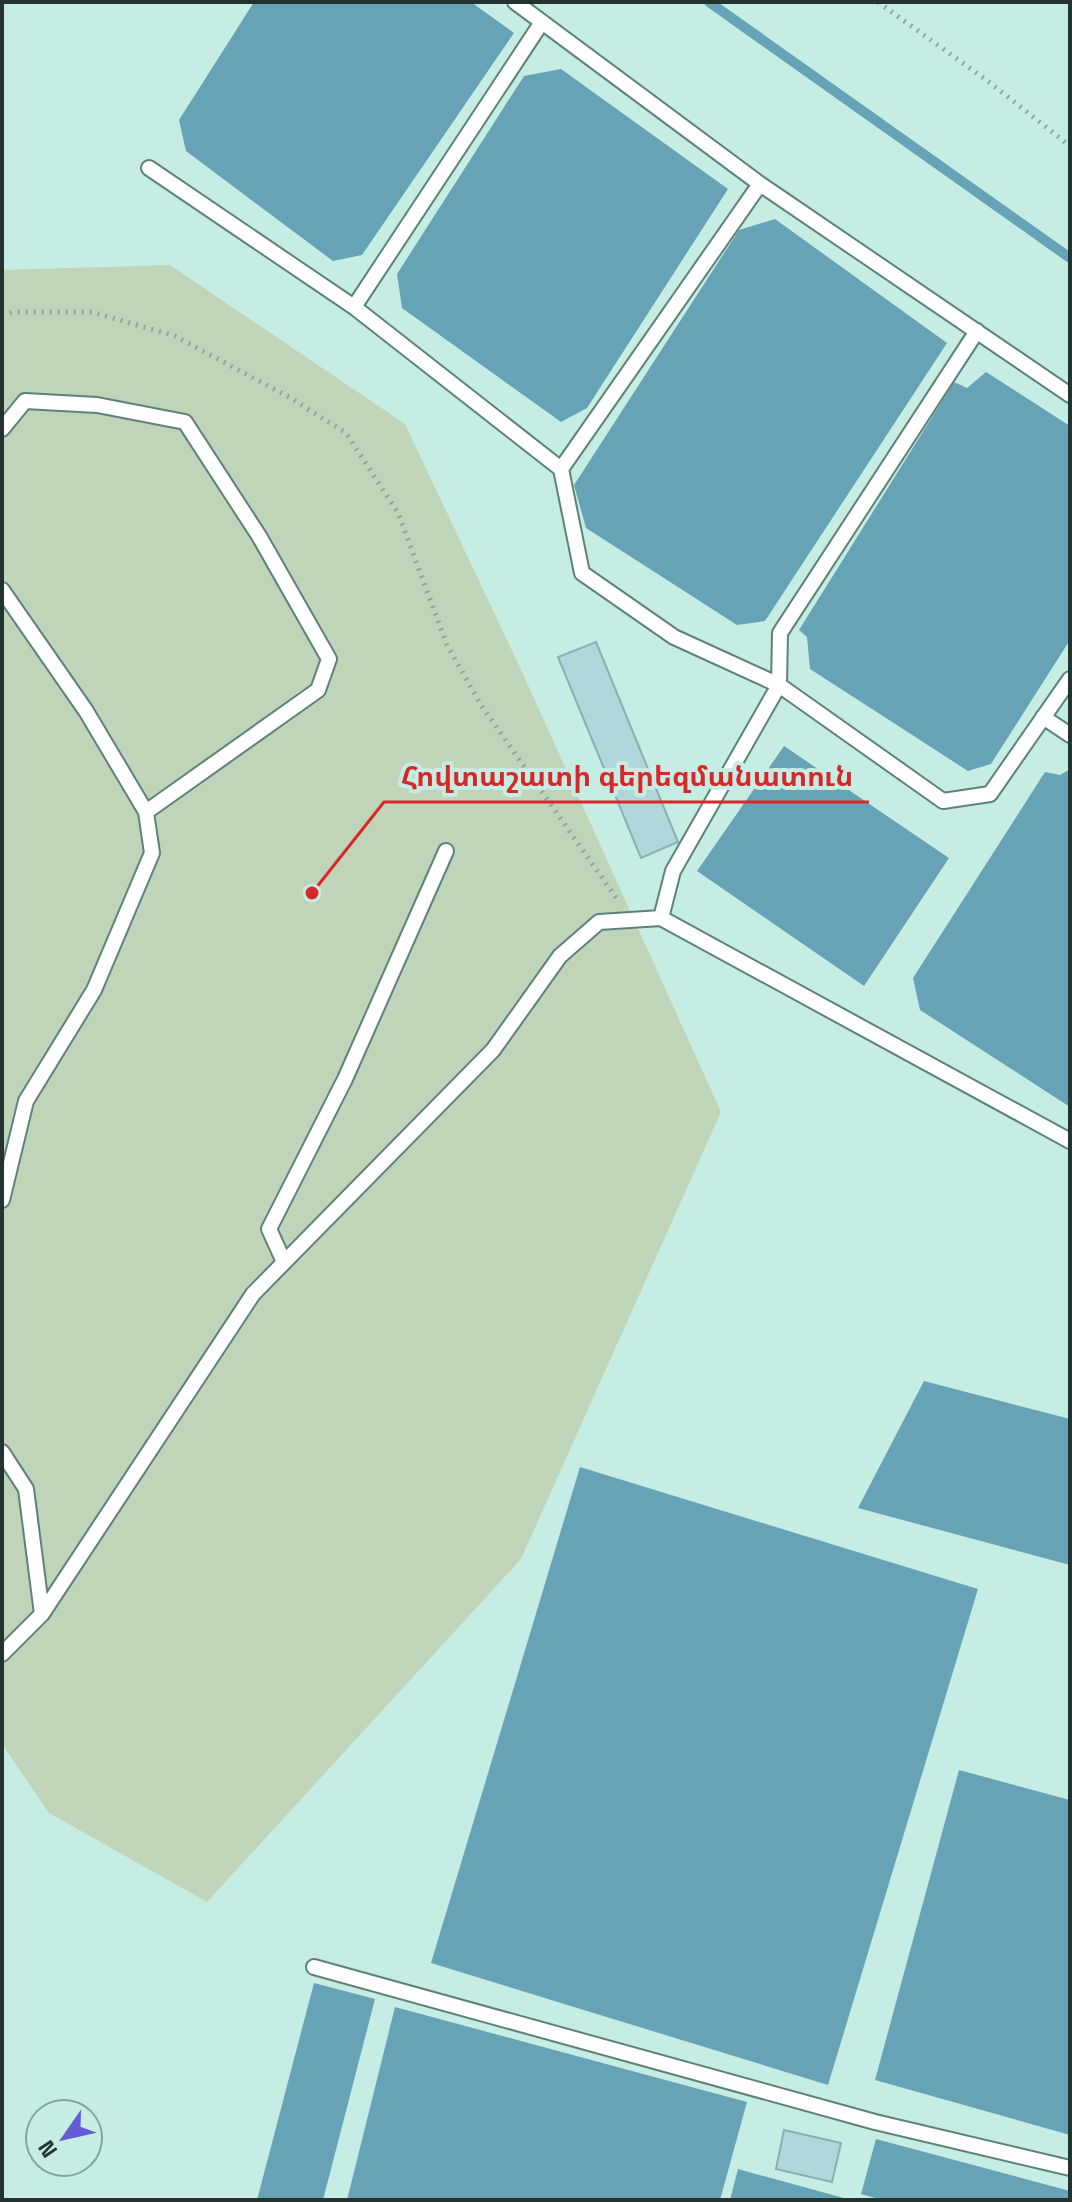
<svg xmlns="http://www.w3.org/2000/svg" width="1072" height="2202" viewBox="0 0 1072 2202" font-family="'Space Grotesk','Noto Sans Armenian',sans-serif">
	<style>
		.green { fill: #c0d4ba }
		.water { fill: #67a3b7 }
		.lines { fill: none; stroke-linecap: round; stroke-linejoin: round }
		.stream { stroke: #67a3b7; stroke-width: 10 }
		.building { fill: #b0d8da; stroke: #88afb1; stroke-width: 2 }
		.lane-casing { stroke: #5e827a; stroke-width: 18 }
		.path { stroke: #8ba9a2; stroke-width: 5; stroke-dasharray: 2 6; stroke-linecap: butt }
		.lane { stroke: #fff; stroke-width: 14 }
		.leader { fill: none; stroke: #d62828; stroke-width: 3 }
		.callout-dot { fill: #d62828; stroke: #c6ede4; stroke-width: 3 }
		.callout-label { font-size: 28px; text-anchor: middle; font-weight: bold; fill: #d62828; stroke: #c6ede4; stroke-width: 8; stroke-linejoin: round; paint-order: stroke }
	</style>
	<rect width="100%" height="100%" fill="#c6ede4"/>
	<path class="green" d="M170,265l235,159 118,250 198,438 -200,447 -314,343 -158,-89 -47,-69v-1474z"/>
	<path class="water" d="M254,2h217l43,31 -152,222 -29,6 -147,-110 -7,-31z
		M561,69l167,120 -141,219 -26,14 -159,-114 -5,-34 127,-198z
		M775,219l172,124 -182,278 -28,4 -151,-97 -12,-43 165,-255z
		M986,372l84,54v214l-79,124 -23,7 -158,-102 -3,-32 -8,-7 155,-248 13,6z
		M784,746l165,112 -85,128 -167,-115z
		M1070,769v338l-150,-97 -7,-32 132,-206 15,3z
		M924,1381l146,38v146l-212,-57z
		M580,1467l398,122 -150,496 -397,-122z
		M959,1770l111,30v335l-195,-55z
		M314,1983l61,16 -52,201h-66z
		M395,2007l352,95 -27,98h-373z
		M876,2139l194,52v9h-188l-21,-6z
		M738,2169l113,31h1h-122z"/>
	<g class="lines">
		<path class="stream" d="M709,2l361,256"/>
	</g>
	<path class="building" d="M596,642l82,200 -37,16 -83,-201z
		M784,2130l57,13 -9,39 -56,-13z"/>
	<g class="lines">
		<defs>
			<path id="lane" d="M515,2l245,182 310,211
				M149,168l205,139 207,162
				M760,184l-199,285 21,104 92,64 105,48 1,-52 197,-302
				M354,307l188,-285
				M2,429l23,-28 72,4 88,17 74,114 70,123 -11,31 -172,122
				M2,590l84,121 60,101 6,41 -58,137 -68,111 -24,99
				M1043,717l27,18
				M661,918l12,-47 106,-186 164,116 47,-7 80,-115
				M284,1262l-15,-33 76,-150 101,-228
				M2,1452l24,37 16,125
				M2,1654l40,-40 211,-320 240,-244 67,-94 39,-34 62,-4 409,223
				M314,1967l561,155 195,46"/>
		</defs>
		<use href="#lane" class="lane-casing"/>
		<path class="path" d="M878,2l111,80 81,64
			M2,315l12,-3h78l83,24 114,61 57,36 52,80 49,132 34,60 136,194"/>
		<use href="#lane" class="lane"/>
	</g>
	<path class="leader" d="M312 893L384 802H869"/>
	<circle class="callout-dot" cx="312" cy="893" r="8"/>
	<g class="callout-label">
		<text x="627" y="786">Հովտաշատի գերեզմանատուն</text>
	</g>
	<rect width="1072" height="2202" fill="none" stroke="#243330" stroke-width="8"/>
	<g transform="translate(64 2138) rotate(236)"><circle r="38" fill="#c6ede4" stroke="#85a39c" stroke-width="2"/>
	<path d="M0-6L14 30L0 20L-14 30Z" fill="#655cd5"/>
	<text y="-12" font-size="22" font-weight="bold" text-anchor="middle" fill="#243330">N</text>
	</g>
</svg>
